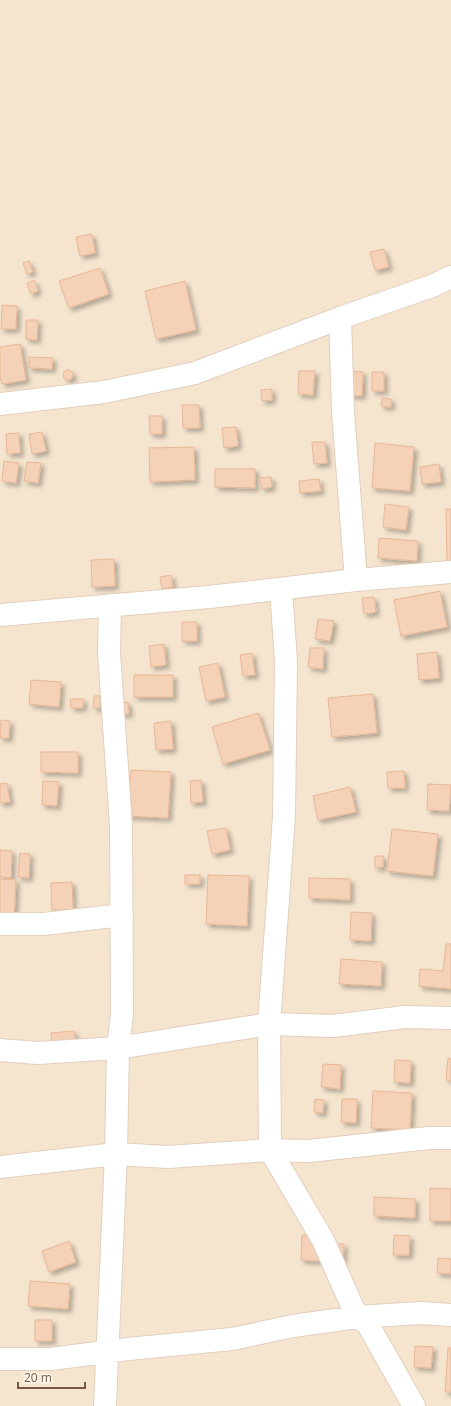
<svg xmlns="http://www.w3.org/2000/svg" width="451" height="1406" viewBox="0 0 451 1406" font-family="'Open Sans',sans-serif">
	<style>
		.residential { fill: #f5e5cf }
		.building { fill: #f4d1b7; stroke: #e8b797; filter: url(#shadow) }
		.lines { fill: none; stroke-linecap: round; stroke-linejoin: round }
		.minor-casing { stroke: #e2cfbd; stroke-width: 24 }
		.minor { stroke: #fff; stroke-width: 22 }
	</style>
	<defs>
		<filter id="shadow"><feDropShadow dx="3.5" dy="3.5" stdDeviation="2" flood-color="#0004"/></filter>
	</defs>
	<rect width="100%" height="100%" fill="#fdf3e1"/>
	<path class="residential" d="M0,0h451v1406h-451z"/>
	<path class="building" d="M92,234l3,19 -15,3 -4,-19z
		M384,249l5,18 -14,3 -5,-18z
		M29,261l4,11 -6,2 -4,-11z
		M100,268l9,26 -40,14 -10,-27z
		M34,280l4,11 -7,3 -4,-11z
		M185,281l11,49 -40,9 -11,-48z
		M2,305l15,1 -1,23h-15z
		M26,320h12l-1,20 -11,-1z
		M20,344l6,36 -24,4 -2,-8v-29z
		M29,357l24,1 -1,11 -23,-1z
		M63 375a5 5 0 1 1 10 0a5 5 0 1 1-10 0Z
		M299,371h16l-2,24 -15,-1z
		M347,371l16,1 -1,24 -15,-1z
		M372,372h12v19h-12z
		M272,389v11l-10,1 -1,-11z
		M382,398l9,1v8l-10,-1z
		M182,405h17l1,23h-17z
		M149,416h13v18h-12z
		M236,427l2,19 -14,2 -2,-20z
		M42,432l4,19 -14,3 -3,-20z
		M19,433l1,20 -13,1 -1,-20z
		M312,442h13l2,21 -13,1z
		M375,443l39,4 -4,44 -38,-3z
		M194,447l1,33 -45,2 -1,-34z
		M4,461l15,2 -3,20 -14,-2z
		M27,462l14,1 -3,20 -14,-2z
		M439,464l2,18 -19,2 -2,-17z
		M215,469h40v19l-40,-1z
		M271,477l1,10 -10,2 -2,-11z
		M319,479l2,12 -21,2 -1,-12z
		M385,504l24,3 -3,23 -23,-3z
		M446,509h5v54h-4z
		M379,538l39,3 -1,20 -39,-3z
		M114,559l1,27 -23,1 -1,-27z
		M171,575l2,12 -11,2 -2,-12z
		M440,591l7,36 -46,9 -7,-36z
		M374,597l2,15 -12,2 -2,-16z
		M318,619l16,2 -4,20 -15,-2z
		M182,622h15v19h-15z
		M164,644l2,21 -15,2 -2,-21z
		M310,648h14l-1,21 -15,-2z
		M437,652l2,26 -20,2 -2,-26z
		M252,653l3,22 -12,1 -3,-21z
		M218,663l7,34 -19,4 -7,-34z
		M134,675h39v22h-39z
		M31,680l30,2 -2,25 -30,-3z
		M373,694l4,39 -45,4 -4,-39z
		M94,696h6v12h-7z
		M70,699h13v9h-12z
		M128,702l1,12h-8l-1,-11z
		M258,713l12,37 -47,14 -11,-37z
		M1,720l9,1 -1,17h-9z
		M171,721l2,28 -17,1 -2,-27z
		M41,752h37v21l-37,-1z
		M131,770l40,2 -3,46 -40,-2z
		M404,771l1,17h-17l-1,-16z
		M201,780l2,22 -12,1 -1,-22z
		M43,781l16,1 -2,24 -15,-1z
		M7,783l3,19 -10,1v-19z
		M428,784l23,1 -2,26 -22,-1z
		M350,787l6,25 -38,8 -5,-24z
		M226,828l4,22 -18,4 -5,-23z
		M392,829l46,5 -5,42 -46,-5z
		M0,850l12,1 -1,27 -11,-1z
		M20,853l10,1 -1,24 -11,-1z
		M375,856h8v11l-8,1z
		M185,875h15v9h-15z
		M208,875l41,1 -2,50 -41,-2z
		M309,878l41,1v21l-41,-2z
		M0,879l16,1 -2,39h-14z
		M72,882l1,28h-21l-1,-27z
		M351,912l21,1 -1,28 -21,-1z
		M446,944h5v45l-32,-3 1,-17 23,2z
		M341,959l41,3 -1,24 -42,-2z
		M74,1031l2,18 -23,2 -2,-18z
		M448,1058l3,1v22l-5,-1z
		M395,1060l16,1 -1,22 -16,-1z
		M323,1064l18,1 -1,24 -19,-2z
		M373,1091l39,2 -2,37 -39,-2z
		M315,1099l9,1 -1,13 -9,-1z
		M342,1099h15l-1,24 -15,-1z
		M430,1188l21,1v32h-21z
		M374,1197l41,2v19l-41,-2z
		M302,1235l18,1 -1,25 -18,-1z
		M394,1235l16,1 -1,19h-16z
		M69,1241l7,21 -27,10 -7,-21z
		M334,1244h10l-1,18z
		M438,1258l13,1v15l-14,-1z
		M30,1281l40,3 -2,25 -40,-3z
		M35,1320h17v21h-17z
		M415,1346l18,1 -2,21 -17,-1z
		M448,1348h3v44h-6z"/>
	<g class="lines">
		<defs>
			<path id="minor" d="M340,318l3,94 13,168
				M0,404l104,-12 91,-19 145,-55 92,-32 19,-9
				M281,589l5,73 -2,154 -15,208 1,126 53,90 34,77 10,6 47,83
				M0,615l209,-18 147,-17 95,-8
				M0,924h44l78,-9
				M0,1050l38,3 80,-5 151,-24 64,2 72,-9 46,1
				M0,1167l116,-13 52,3 102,-7 39,1 120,-13h22
				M0,1359h51l77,-10 104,-10 61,-13 64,-9 64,-4 30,2
				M105,1406l11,-252 2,-106 4,-34 -1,-188 -12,-173 1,-48"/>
		</defs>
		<use href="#minor" class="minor-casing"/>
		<use href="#minor" class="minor"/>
	</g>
	<path d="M18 1382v6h67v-6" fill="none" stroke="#765847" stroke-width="2"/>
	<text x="24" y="1382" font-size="12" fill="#765847" stroke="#fff7e9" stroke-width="3" paint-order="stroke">20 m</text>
</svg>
